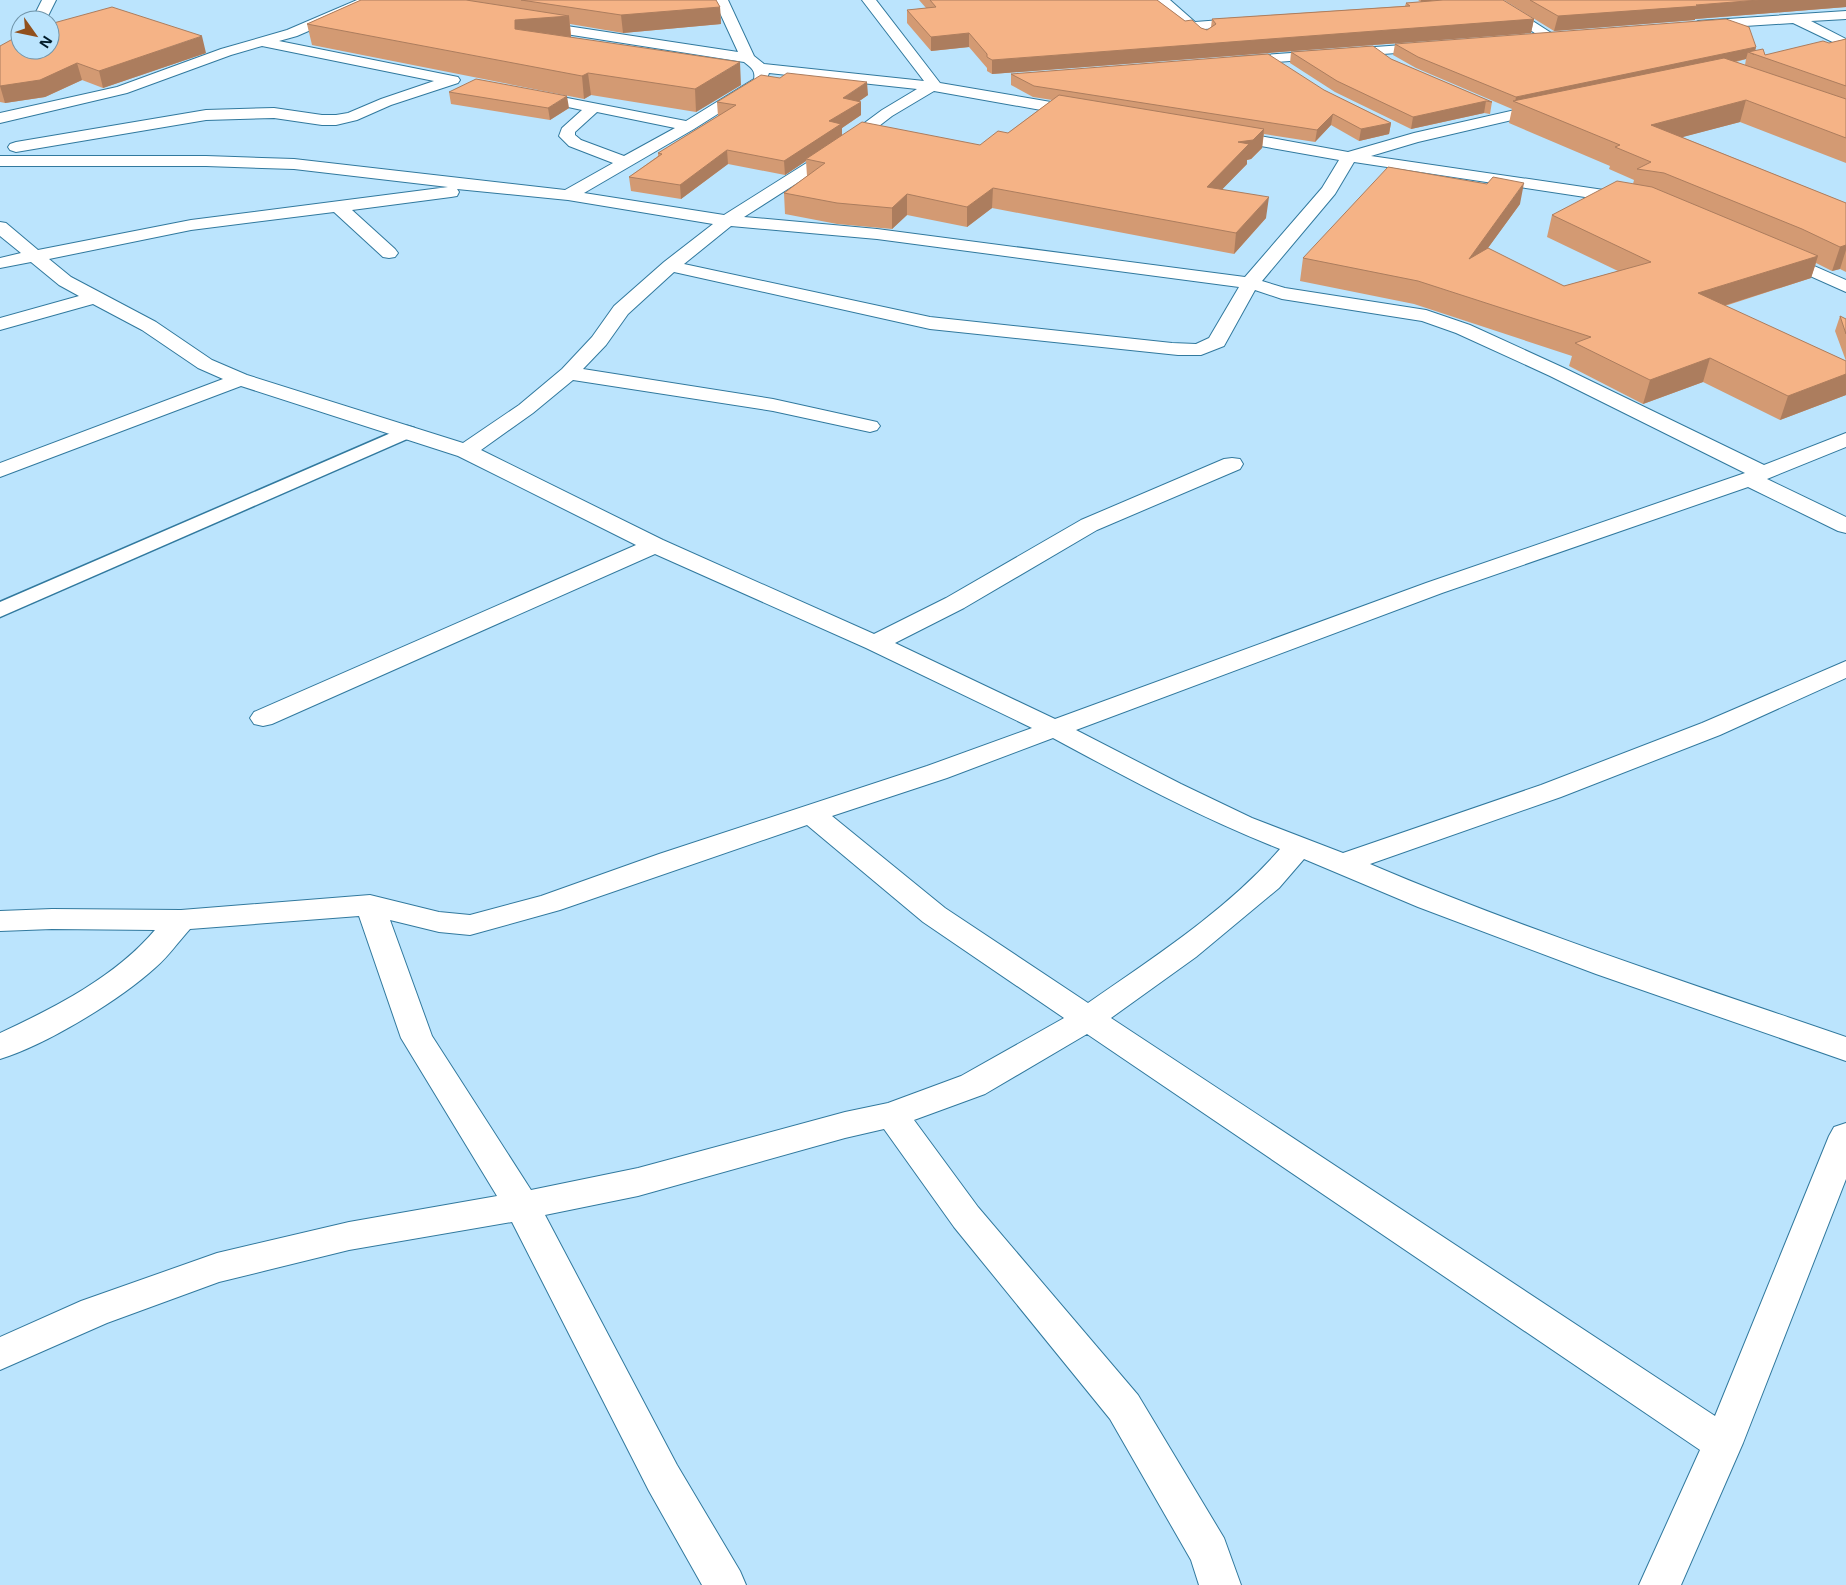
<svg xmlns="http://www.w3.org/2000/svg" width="1846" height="1585" viewBox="0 0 1846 1585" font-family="'Open Sans',sans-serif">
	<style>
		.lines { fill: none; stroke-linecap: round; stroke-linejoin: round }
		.pedestrian-casing { stroke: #31799e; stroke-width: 3 }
		.minor-casing { stroke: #31799e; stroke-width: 2 }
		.pedestrian { fill: #fff; fill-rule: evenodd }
		.minor { fill: #fff; fill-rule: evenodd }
		.wall { fill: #d39a73; fill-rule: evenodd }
		.shaded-wall { fill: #ac7d5e }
		.building { fill: #f5b386; stroke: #ac7d5e }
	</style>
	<rect width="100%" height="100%" fill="#bbe4fd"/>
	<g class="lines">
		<defs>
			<path id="pedestrian" d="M407,426l7,2 3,4 -3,4 -414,181v-15z"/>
			<path id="minor" d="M42,0h14l-10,20h-14z
				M357,0h18l-2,3 -76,33 -18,5 174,35 5,1 2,3 -2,3 -67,22 -34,15 -21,5h-14l-48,-7 -68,2 -190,32 -6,-2 -2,-3 2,-3 6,-2 190,-32 68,-2 48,7h14l12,-2 33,-14 53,-18 -172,-35 -31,9 -104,38 -127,30v-10l117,-26 104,-38 66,-19z
				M714,0h14l26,56 10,8 160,17 -62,-81h14l64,83 140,24 5,2 3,3 -3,3 -5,2 -146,-26 -42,25 -48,37 -100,64 133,12 368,48 77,-89 17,-28 -112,-20 -5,-2 -3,-3 3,-3 5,-2 121,22 66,-19 132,-30 5,2 3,3 -3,3 -133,31 -47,14 260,38 6,1 2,4 -2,4 -6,1 -277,-42 -19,32 -73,87 23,7 141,22 44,15 94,43 200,97 82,-32v14l-79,32 79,38v16l-8,-2 -90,-44 -306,106 -366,137 105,54 71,34 91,35 198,-68 161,-62 144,-62v17l-126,57 -159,62 -191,67c155,66 316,118 476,173v24l-250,-87 -178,-67 -114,-48 -25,29 -83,69 -85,61 604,398 114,-280 5,-9 12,-4v56l-103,264 -62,142h-42l61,-135 -613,-416 -102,60 -71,26 64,87 160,188 86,143 17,47h-42l-8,-25 -81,-141 -156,-192 -70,-98 -39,9 -207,58 -93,19 132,250 63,106 6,14h-44l-53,-94 -137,-269 -163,28 -130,32 -112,41 -107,47v-33l81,-36 136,-48 132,-31 148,-26 -96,-158 -42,-122 -169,13c-12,13 -21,27 -34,38 -36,33 -110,78 -156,92v-26c56,-26 115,-56 155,-103l-103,-1 -52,2v-20l52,-2 129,1 189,-15 69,17 31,3 71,-19 118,-42 268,-88 105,-38 -166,-80 -211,-94 -383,170 -9,2 -9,-2 -4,-6 4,-6 382,-167 -178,-89 -217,-70 -241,91v-14l223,-84 -25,-11 -56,-38 -49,-26 -93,26v-12l79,-22 -20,-11 -28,-23 -31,6v-10l21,-5 -21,-17v-14l6,1 32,27 153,-30 257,-33 -154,-18 -88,-3h-206v-10h206l88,3 271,31 48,-27 -44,-17 -10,-10 3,-8 20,-18 -56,-12 -2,-3 2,-3 5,-1 155,30 68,-42c2,-9 -4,-12 -10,-17l-210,-33 -5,-1 -2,-3 2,-3 5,-1 204,31zM769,73l148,16 -35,21 -50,37 -108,68 -140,-22 110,-64 71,-45zM597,112l78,16 -51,28 -43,-16 -6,-5v-3zM457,189l111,11 145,24 -49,38 -50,44 -22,31 -30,32 -43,36 -56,38 -216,-68 -35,-15 -56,-38 -85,-45 -22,-18 142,-29 143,-18 49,45 6,1 6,-1 3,-4 -3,-4 -43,-39 99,-13 6,-1 2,-4zM731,226l146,13 362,48 -30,51 -13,6 -24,-1 -242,-26 -246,-53zM674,272l256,57 248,26h23l23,-9 31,-56 27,9 140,22 34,12 94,43 195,97 -319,110 -371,136 -160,-76 69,-35 133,-78 143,-61 3,-5 -3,-5 -8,-1 -8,1 -143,61 -135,78 -72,36 -211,-94 -182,-90 52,-37 40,-33 200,31 97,21 7,-2 3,-4 -3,-4 -104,-23 -190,-30 23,-24 22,-31zM1053,738c74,40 148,80 227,111 -53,61 -126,108 -192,154l-143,-95 -113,-92 115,-38zM807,825l116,97 141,96 -103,58 -73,27 -43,9 -207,56 -107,22 -99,-154 -42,-116 49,12 31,3 90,-25z
				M1155,0h15l25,22 53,-4 7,4 -7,4 -44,3 9,9 -7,4 -5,-1z
				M1484,0h16l56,36 -7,4 -5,-1z
				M1846,11v8l-35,2 35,18 -1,9 -52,-25 -95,6 -7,-4 7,-4z
				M1431,43l5,1 2,3 -2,3 -199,15 -5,-1 -2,-3 2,-3 5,-1z
				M1780,251l66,29v12l-72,-32 -3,-4 3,-4z"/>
		</defs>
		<use href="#pedestrian" class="pedestrian-casing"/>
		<use href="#minor" class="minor-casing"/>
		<use href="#pedestrian" class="pedestrian"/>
		<use href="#minor" class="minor"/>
	</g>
	<path class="wall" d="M361,0h355l4,7 1,17 -98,9 -53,-9 1,13 170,48 -45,27 -105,-17 -7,4 -272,-54 -5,-21z
		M919,0h238l28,21 16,7 6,2 4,-3 1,-8 193,-13 1,-3 15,-1 -3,-2h85l31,19 -3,14 -539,41 -5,-3v-3l-18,-21 -38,4 -24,-28v-13l19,-2z
		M1504,0h342v7l-151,12v1l-141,11z
		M1846,39v124l-106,-41 -58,15 164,66v69l-6,-3 -8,2 -16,-8 -5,15 -86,28 121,55 -11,-30 5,-15 6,3v76l-66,25 -77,-38 -60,22 -74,-38 3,-10 -158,-52 -114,-23 3,-23 217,-54 -33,45 77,37 54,-15 -71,-34 5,-22 81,-31 1,-4 -25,-11 1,-3 -101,-43 3,-14 -96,-41 -23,-13 2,-11 361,3 -1,4 10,4 64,-12zM1746,59l-1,6 -9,-3z
		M0,46l206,7 -103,35 -21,-8 -37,17 -40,6 -5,-1z
		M1291,52l100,7 101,43 -2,12 -6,-1 -73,16 -76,-37 -45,-29z
		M1011,74l313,16 67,33 -2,11 -30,7 -28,-16 -16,17 -51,-8 -2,14 -11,11 -4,1v4l-25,25 44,29 -32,36 -242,-46 -25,19 -60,-12 -15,14 -55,-5 -52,-10 -1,-21 23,-17 -1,-15 -21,14 -57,-11 -47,35 -50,-8 -2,-14 29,-21v-3l60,-37 -1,-14 151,-7 -9,6 2,1v13l-19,13v7l138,10 28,-12 44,-33 -19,-3 -22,-12z
		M449,92l120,16 -19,12 -99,-16z"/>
	<path class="shaded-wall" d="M1421,0h19l-19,2z
		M1759,0h87v7l-151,12v1l-141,11 4,-15z
		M720,7l1,17 -98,9 -2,-18z
		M569,16l2,21 -56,-8v-9z
		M1534,19l-3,14 -539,41v-14z
		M969,33v14l-38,4v-14z
		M202,36l4,17 -103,35 -4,-17z
		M1756,47l-2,8 -6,-3 -2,7 -220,47 -11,-4 1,-5z
		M740,62l1,23 -45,27 -1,-23z
		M77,63l5,17 -37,17 -40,6 -5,-17z
		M588,73l3,22 -7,4 -2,-23z
		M867,82l1,13 -24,17 -1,-14z
		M567,96l2,12 -19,12 -2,-12z
		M1746,100l-6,22 -95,25 6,-22z
		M1486,101l-2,12 -73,16 2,-12z
		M861,102v13l-19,13v9l-36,22v2l-21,14 -1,-14 45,-40z
		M1333,114l-2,11 -16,17 2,-12z
		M1391,123l-2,11 -30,7 2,-12z
		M1264,129l-2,19 -11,11 -4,1v4l-42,43 2,-20 31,-45z
		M727,150l1,14 -47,35 -1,-14z
		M1524,183l-4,21 -56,77 5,-22z
		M993,188l-1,20 -25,19v-20z
		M907,194v21l-15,14v-21z
		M1269,197l-3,21 -32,36 2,-21z
		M1846,245v5l-6,19 -8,2 8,-24z
		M1818,256l-7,22 -120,38 7,-23z
		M1710,358l-7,24 -60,22 7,-24z
		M1846,374v21l-66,25 8,-24z"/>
	<path class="building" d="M361,0h105l103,16 -54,4v9l225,33 -45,27 -107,-16 -6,3 -275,-52z
		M521,0h195l4,7 -99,8z
		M930,0h227l28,21 7,-1 9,8 6,2 9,-6 -4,-5 198,-13 -4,-3 37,-3h60l31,19 -542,41 -5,-3v-3l-18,-21 -38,4 -24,-27 29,-3z
		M1530,0h229l-63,5 3,1 -141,10z
		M112,7l90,29 -103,35 -22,-8 -37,17 -40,6v-40l20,-11v15h30v-26z
		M1726,19l23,8 7,20 -240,50 -98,-40 -23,-13z
		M1846,39v47l-98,-34 15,-3 2,6 58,-14 6,2z
		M1373,46l18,13 101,43 -6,-1 -73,16 -76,-36 -46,-29z
		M1268,54l56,36 67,33 -30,6 -28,-15 -16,16 -283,-44 -23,-12z
		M1724,58l122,41v39l-100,-38 -95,25 195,78v42l-6,2 -38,-18 -138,-56 -27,-4 14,-7 -36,-15 5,-2 -107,-44z
		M787,73l80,9 -24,16 18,4 -32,19 12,3 -57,37 -57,-11 -47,35 -51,-8 33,-23 -4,-1 78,-48 -19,-3 44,-27 19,3z
		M476,79l91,17 -19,12 -99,-16z
		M1059,95l205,34 -11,11 -15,2 11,2 -42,43 62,10 -33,36 -243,-45 -26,19 -60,-13 -15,14 -55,-5 -53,-10 41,-30 -19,-4 56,-37 118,23 18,-14 10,2z
		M1388,167l99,17 6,-7 31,6 -55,76 19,-11 76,38 87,-24 -99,-47 65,-34 35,6 166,69 -120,37 148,68v13l-58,22 -78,-38 -60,22 -75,-37 16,-6 -173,-56 -115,-23z
		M1840,316l6,3v15z"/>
	<g transform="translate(35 35) rotate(123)"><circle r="24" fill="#bbe4fd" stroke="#7094a9"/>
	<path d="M0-4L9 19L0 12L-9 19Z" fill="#91501d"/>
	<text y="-8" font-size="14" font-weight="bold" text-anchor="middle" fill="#001b2a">N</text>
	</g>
</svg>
